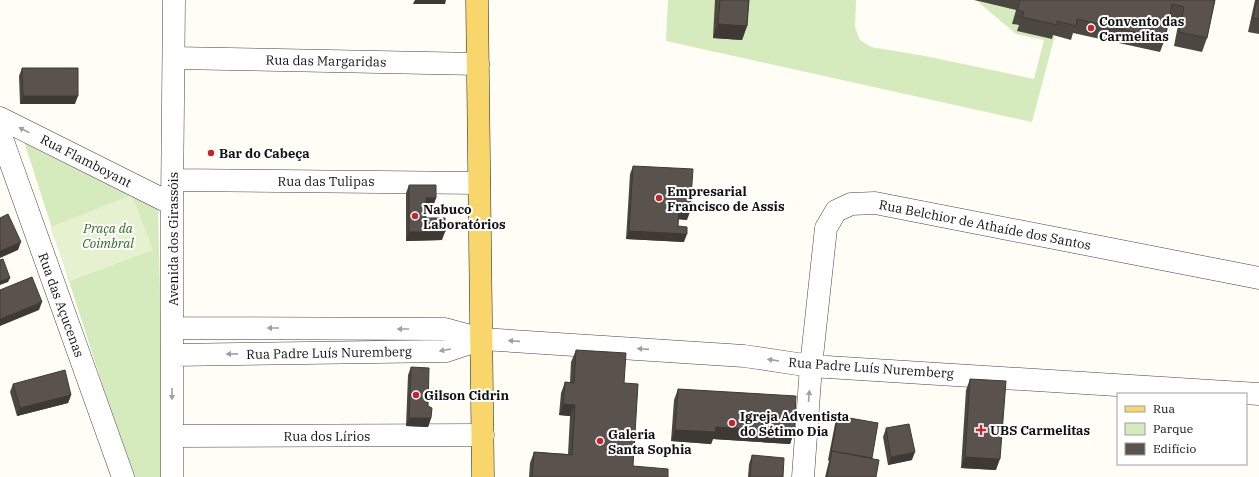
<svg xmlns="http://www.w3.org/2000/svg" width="1259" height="477" viewBox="0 0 1259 477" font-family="'IBM Plex Serif',serif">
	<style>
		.green { fill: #d5ebbd }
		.pitch { fill: #e6f2cf }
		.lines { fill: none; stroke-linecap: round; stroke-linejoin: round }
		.minor-casing { stroke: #444; stroke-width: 23 }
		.primary-casing { stroke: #222; stroke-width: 23 }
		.minor { stroke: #fff; stroke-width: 22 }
		.primary { stroke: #f9d66b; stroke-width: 22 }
		.wall { fill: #4d4742 }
		.shaded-wall { fill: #3f3936 }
		.building { fill: #5a524d; stroke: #3f3936 }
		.oneway { fill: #a0a0a0 }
		.poi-dot { fill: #c4262e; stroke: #fff; stroke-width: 1.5 }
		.labels { text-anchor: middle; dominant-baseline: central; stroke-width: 4; stroke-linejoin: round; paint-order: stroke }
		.poi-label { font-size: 13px; font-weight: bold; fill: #111; stroke: #fff; text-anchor: start }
		.street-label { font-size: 13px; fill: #111; stroke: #fff }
		.park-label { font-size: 13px; font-style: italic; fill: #2f6b1f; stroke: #fff }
	</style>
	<rect width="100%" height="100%" fill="#fffdf5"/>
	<path class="green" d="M668,0h188l-1,27 5,13 11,7 54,9 109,23 10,-39 -28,-6 -39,-33 39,9 -4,14 7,1 -1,6 37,4 -23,87 -366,-81z
		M22,135l136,69 6,273h-32z"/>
	<path class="pitch" d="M132,195l21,55 -83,31 -20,-54z"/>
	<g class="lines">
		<defs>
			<path id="minor" d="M174,58l304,6
				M0,118l172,86
				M0,133l123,344
				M173,180l306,3
				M173,328l272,1 37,10 262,17 67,10 448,28
				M173,355l273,-4 36,-12
				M172,436l311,-1
				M172,477v-273l2,-204
				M803,477l8,-111 15,-138 10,-17 15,-7 24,-1 384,75"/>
			<path id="primary" d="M477,0l6,477"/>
		</defs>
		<use href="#minor" class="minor-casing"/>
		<use href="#primary" class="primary-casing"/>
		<use href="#minor" class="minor"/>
		<use href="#primary" class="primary"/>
	</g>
	<path class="wall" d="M715,0h34l-2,26 -5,14 -29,-2z
		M974,0h241l-8,38 -5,14 -28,-6 5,-26 -10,-2 -4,21 -5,13 -87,-19 -2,7 -18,-5 -1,4 -35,-8 2,-6 -7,-1 4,-14z
		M1255,0h4v34l-11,-2z
		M22,68l53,36h-55l-1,-28z
		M633,166l54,54 -9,-1v7l6,16 -58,-3 4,-65z
		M409,185l27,13 -3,8h-7v12l16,22 -36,1v-48z
		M576,350l48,33 9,83 35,11h-139l1,-14 4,-11 34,2 2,-38 -11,-1 2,-22 4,-11h5l1,-20z
		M411,367l17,39 3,12 -3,9 -22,-1 2,-51z
		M970,379l26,91 -35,-2 5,-78z
		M13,384l58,11 -3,8 -51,13 -7,-24z
		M678,389l116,43 -4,12 -77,-5 -2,5 -40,-3 3,-41z
		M838,416l34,42 4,19h-51l4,-16 -1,-1 7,-36z
		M886,428l26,32 -24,5 -5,-28z
		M752,455l31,22h-35l1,-13z"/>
	<path class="shaded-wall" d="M415,0h31l-1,4h-32z
		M718,24l29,2 -5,14 -29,-2z
		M23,96h55l-3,8h-55z
		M426,198h10l-3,8h-10z
		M679,211l11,1 -3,8 -11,-1z
		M629,231l58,3 -3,8 -58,-3z
		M409,232h36l-3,8 -36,1z
		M21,242l-3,8 -18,8v-7z
		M10,278l-2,4 -8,3v-4z
		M42,302l-3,8 -39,16v-7z
		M71,395l-3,8 -51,13 3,-8z
		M563,404l12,1 -5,11 -11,-1z
		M409,418h22l-3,9 -22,-1z
		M716,427l78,5 -4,12 -77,-5 -2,5 -40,-3 4,-11z
		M915,452l-3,8 -24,5 3,-8z
		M965,457l35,2 -4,11 -35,-2z"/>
	<path class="building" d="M720,0h29l-2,26 -29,-2z
		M1020,0h195l-8,38 -28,-6 5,-25 -12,-3 -7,35 -88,-20 -1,7 -19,-5v4l-35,-8 2,-5 -7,-2z
		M1257,0h2v19l-6,-1z
		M22,68h56v28h-55z
		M633,166l60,3 -3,43 -11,-1 -1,15 9,1v7l-58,-3z
		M409,185h27v13h-10v20h19v14h-36z
		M8,214l13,28 -21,9v-33z
		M3,259l7,19 -10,3v-21z
		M32,277l10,25 -42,17v-29z
		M576,350l50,3 -2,30 14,1 -5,82 35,3v8h-136l2,-25 38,3 3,-50 -12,-1 2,-22 9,1z
		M411,367l18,1 -1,38 4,2 -1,10h-22z
		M65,370l6,25 -51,13 -7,-24z
		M970,379l36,2 -6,78 -35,-2z
		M678,389l118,7 -2,36 -78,-5 -1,5 -40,-2z
		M838,416l40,7 -6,35 -40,-7v1h-1z
		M909,424l6,28 -24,5 -5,-29z
		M832,451l47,9 -3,17h-49z
		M752,455l32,3 -1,19h-33z"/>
	<defs><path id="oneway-solid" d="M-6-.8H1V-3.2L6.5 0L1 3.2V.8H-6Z"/></defs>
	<g class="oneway">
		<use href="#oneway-solid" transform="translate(24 130) rotate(-153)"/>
		<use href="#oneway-solid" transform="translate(273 328) rotate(-180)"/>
		<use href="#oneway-solid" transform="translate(403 329) rotate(-180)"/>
		<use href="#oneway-solid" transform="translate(514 341) rotate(-176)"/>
		<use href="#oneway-solid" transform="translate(643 349) rotate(-176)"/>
		<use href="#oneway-solid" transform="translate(445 350) rotate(170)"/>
		<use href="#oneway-solid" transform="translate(232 354) rotate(179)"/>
		<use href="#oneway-solid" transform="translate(773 360) rotate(-171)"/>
		<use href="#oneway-solid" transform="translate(172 394) rotate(90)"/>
		<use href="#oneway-solid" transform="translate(809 396) rotate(-85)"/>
	</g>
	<g class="poi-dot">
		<circle cx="1091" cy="28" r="4"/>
		<circle cx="211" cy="153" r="4"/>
		<circle cx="659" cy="198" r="4"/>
		<circle cx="415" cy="216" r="4"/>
		<circle cx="416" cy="395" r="4"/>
		<circle cx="732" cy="423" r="4"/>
		<path d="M979 424h4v4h4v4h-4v4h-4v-4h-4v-4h4z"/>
		<circle cx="600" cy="441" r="4"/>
	</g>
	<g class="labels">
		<g class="poi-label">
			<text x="1099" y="21">Convento das<tspan x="1099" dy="15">Carmelitas</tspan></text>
			<text x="219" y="153">Bar do Cabeça</text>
			<text x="667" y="191">Empresarial<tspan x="667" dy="15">Francisco de Assis</tspan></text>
			<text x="423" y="209">Nabuco<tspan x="423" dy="15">Laboratórios</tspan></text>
			<text x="424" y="395">Gilson Cidrin</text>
			<text x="740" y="416">Igreja Adventista<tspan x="740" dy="15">do Sétimo Dia</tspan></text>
			<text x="990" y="430">UBS Carmelitas</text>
			<text x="608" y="434">Galeria<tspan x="608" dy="15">Santa Sophia</tspan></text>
		</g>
		<g class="street-label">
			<text transform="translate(326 61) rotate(1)">Rua das Margaridas</text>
			<text transform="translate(86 161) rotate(27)">Rua Flamboyant</text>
			<text x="326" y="181">Rua das Tulipas</text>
			<text transform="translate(985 225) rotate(11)">Rua Belchior de Athaíde dos Santos</text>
			<text transform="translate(173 239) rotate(-90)">Avenida dos Girassóis</text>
			<text transform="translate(61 305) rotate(70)">Rua das Açucenas</text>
			<text transform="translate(329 353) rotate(-1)">Rua Padre Luís Nuremberg</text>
			<text transform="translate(871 368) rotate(4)">Rua Padre Luís Nuremberg</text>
			<text x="327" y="436">Rua dos Lírios</text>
		</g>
		<g class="park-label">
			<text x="108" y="228">Praça da<tspan x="108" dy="15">Coimbral</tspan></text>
		</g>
	</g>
	<rect x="1117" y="393" width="130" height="72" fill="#ffffff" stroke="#a0a0a0"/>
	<rect x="1125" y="406" width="20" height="6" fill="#f9d66b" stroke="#a0a0a0"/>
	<text x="1153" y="413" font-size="12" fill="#111111">Rua</text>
	<rect x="1125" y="423" width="20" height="12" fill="#d5ebbd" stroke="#a0a0a0"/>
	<text x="1153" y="433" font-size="12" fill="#111111">Parque</text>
	<rect x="1125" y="443" width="20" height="12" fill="#5a524d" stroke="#a0a0a0"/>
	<text x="1153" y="453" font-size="12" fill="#111111">Edifício</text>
</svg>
